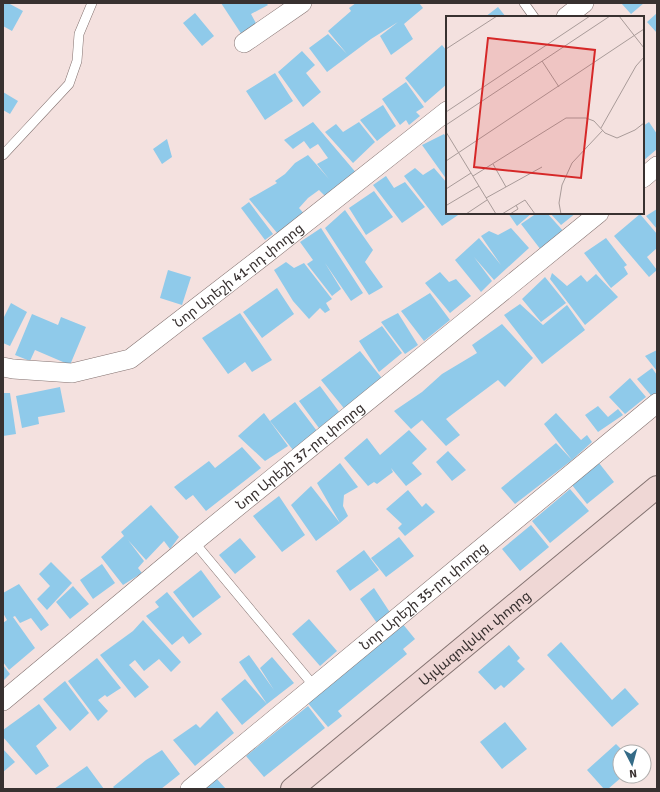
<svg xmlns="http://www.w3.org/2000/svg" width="660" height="792" viewBox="0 0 660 792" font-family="Signika,'Noto Sans Armenian',sans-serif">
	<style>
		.building { fill: #8fcaea }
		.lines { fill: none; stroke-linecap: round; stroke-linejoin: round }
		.service-casing { stroke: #837270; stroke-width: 10 }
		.minor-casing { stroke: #837270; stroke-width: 20 }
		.secondary-casing { stroke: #837270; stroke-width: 24 }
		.service { stroke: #fff; stroke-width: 9 }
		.minor { stroke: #fff; stroke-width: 19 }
		.secondary { stroke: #efd7d5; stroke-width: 22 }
		.labels { text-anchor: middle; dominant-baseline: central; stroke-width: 3; stroke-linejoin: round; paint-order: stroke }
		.street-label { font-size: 14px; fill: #383130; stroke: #fff }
		.inset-road { fill: none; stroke: #a99b99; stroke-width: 1 }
		.view { fill: #d62828; fill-opacity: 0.15; stroke: #d62828; stroke-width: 2 }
		.inset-edge { fill: none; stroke: #383130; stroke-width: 2 }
	</style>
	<rect width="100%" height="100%" fill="#f4e1df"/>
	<path class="building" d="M3,3h5l15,8 -11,20 -9,-5z
		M221,3h45l2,2 -17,9 6,11 -15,10z
		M356,3h63l4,5 -19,16 9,15 -22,16 -11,-19 18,-14 -27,17 -44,33 -18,-24 19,-14 19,20 -19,-23 23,-20 -2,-3z
		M621,3h23l-13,11z
		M498,7l8,10h-21z
		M195,13l19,23 -12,10 -19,-23z
		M657,13v20l-10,-11z
		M442,45l5,6v33l-22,19 -20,-25z
		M302,51l13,14 -9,8 15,19 -18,15 -25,-35z
		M275,73l18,28 -28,19 -19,-29z
		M406,82l18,25 -8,5 4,4 -11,9 -3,-5 -6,5 -18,-26z
		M3,92l15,9 -8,13 -7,-4z
		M383,105l13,21 -19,15 -17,-21z
		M313,122l45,53 -30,24 -9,-9 -11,8 -9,10 7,8 -24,23 -33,-40 28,-16 -2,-2 10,-7 10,-11 13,-8 21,24 -12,-15 11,-6 -10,-14 -8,5 -6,-8 -11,8 -9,-9z
		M359,122l16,20 -22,21 -28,-31 11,-8 7,8z
		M649,122l8,12v15l-14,12v-35z
		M444,134l3,4v42l-25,-35z
		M167,139l5,18 -10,7 -9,-15z
		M415,168l8,7 11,-7 13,15v30h14l-19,13 -38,-50z
		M386,176l8,12 11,-6 20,25 -23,16 -29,-38z
		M374,191l19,26 -27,18 -17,-27z
		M249,202l24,32 -8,6 -24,-32z
		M657,209v20l-11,-13z
		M345,210l28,40 -8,12 18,25 -14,8 -44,-67z
		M508,213h24l-15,13z
		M537,213h10l18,20 -24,17 -20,-26z
		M550,213h26l-15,12z
		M640,214l17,20v14l-10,9 10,13 -8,7 -35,-41z
		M321,228l42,65 -12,8 -26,-38 16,26 -9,7 -25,-32 6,-4 -13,-18z
		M511,228l18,20 -35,32 -20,-23 18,24 -11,11 -26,-32 24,-22 22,27 -20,-29 8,-5 9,4z
		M606,238l21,27 -3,2 4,7 -17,14 -27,-35z
		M286,262l8,6 10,-5 28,36 -6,4 4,7 -5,3 -5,-5 -11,11 -16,-18 -19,-31z
		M168,270l23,7 -9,28 -22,-7z
		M440,272l9,10 7,-3 15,17 -21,17 -25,-30z
		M552,273l15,13 14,-11 6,7 9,-8 22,23 -33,28 -35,-46z
		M545,277l21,26 -25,19 -19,-23z
		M277,288l17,26 -32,24 -19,-26z
		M430,293l20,27 -26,21 -23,-30z
		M11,303l16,9 -17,34 -7,-3v-24z
		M520,304l23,21 24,-20 18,25 -43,34 -38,-49z
		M240,313l32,47 -20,12 -7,-10 -17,12 -26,-36z
		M398,313l20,32 -13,9 -24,-32z
		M32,314l26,11 3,-8 25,10 -16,38 -35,-15 -5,11 -15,-6z
		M502,324l31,34 -28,29 -7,-7 -52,39 14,16 -14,11 -24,-26 -11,9 -17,-18 28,-19 20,-18 35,-21 -5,-8z
		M382,326l20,27 -23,19 -20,-31z
		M657,350v21l-12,-15z
		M360,351l25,31 -38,30 -26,-32z
		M652,368l5,7v24l-2,1 -18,-21z
		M630,378l16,19 -21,17 -16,-17z
		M320,386l20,27 -21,15 -20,-27z
		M60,387l5,25 -27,5 1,7 -17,4 -6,-32z
		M3,393h7l6,41 -13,2z
		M295,402l25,33 -27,15 -23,-29z
		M598,406l10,11 10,-8 5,6 -25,17 -13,-17z
		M264,413l24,33 -23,15 -27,-25z
		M556,413l25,27 6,-5 5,7 -20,18 -28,-36z
		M409,430l18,19 -15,14 10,11 -16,12 -15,-18 2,4 -16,12 -3,-2 -6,4 -24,-28 23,-20 13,17z
		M556,443l16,17 -57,44 -14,-16z
		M242,447l19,21 -55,43 -13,-16 -7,5 -12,-13 35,-26 6,7z
		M448,451l18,19 -14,11 -16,-19z
		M340,463l18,24 -14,8 -1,11 5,10 -8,7 -23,-40z
		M599,463l15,19 -27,22 -15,-19z
		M311,486l29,37 -24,18 -25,-36z
		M570,489l19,22 -39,32 -18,-22z
		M408,490l14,17 4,-4 9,9 -30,24 -7,-8 4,-4 -16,-15z
		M279,496l26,39 -23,17 -29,-36z
		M151,505l28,32 -9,12 -6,-8 -18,19 -18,-20 16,21 -6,7 4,5 -19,12 -22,-28 23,-21 -3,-4z
		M531,525l18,22 -29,24 -18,-22z
		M399,537l15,19 -28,21 -15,-19z
		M240,538l16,19 -21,17 -16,-19z
		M364,550l15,20 -29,21 -14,-20z
		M51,562l21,21 -25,27 -10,-11 13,-13 -11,-12z
		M102,564l13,19 -22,16 -13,-19z
		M201,570l20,27 -28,21 -20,-26z
		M19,584l30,41 -8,6 -10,-13 -11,5 -5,-7 -2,1 22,31 -26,22 -6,-8v-39l4,-3 -4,-7v-20z
		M73,586l16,18 -19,15 -14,-17z
		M374,588l17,26 -12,12 -19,-27z
		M167,592l35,42 -13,10 -6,-8 -11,9 -26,-29 13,-9 -4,-5z
		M309,619l28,32 -17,15 -28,-32z
		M143,620l38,42 -10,10 -12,-13 -15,12 -9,-11 -6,5 20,22 -14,11 -35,-43 33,-24z
		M402,623l13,16 -12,10 4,5 -69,57 4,5 -14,11 -21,-25z
		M561,642l51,58 13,-12 14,16 -27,23 -65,-72z
		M509,645l11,13 -3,3 8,8 -21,19 -3,-3 -6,5 -17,-18z
		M249,655l25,35 -14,-22 12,-11 22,26 -27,21 -28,-42z
		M97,658l24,30 -14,9 -2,-2 -7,5 10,11 -10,10 -30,-40z
		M3,665l7,9 -7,7z
		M245,679l22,25 -25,21 -21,-26z
		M65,681l24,32 -19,18 -27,-32z
		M39,704l18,24 -21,18 13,20 -13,9 -33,-38v-7z
		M308,706l17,22 -61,49 -18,-21z
		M217,711l17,22 -39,33 -22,-26 23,-16 4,4z
		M505,722l22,27 -25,20 -22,-27z
		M616,744l8,8h-4v24h3l-15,13h-4l-17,-19z
		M3,749l12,13 -12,10z
		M162,750l18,24 -19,15h-46l-2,-2 33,-27z
		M87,766l17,23h-50z
		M216,778l10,11h-24z"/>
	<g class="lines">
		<defs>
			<path id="service" d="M524,3l10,14
				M3,155l66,-71 8,-23 2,-27 13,-31
				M194,542l120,144"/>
			<g id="minor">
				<path d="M566,17l18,-14"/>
				<path d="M244,43l58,-40"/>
				<path d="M643,178l14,-12"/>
				<path id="s1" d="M3,367l10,2 59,4 58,-14 136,-105 181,-143"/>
				<path id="s2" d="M3,701l191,-159 405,-329"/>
				<path id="s3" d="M190,789l467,-386"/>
			</g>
			<g id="secondary">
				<path id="s4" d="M292,789l365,-302"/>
			</g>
		</defs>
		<use href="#service" class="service-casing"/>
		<use href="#minor" class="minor-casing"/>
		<use href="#secondary" class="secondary-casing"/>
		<use href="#service" class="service"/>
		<use href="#minor" class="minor"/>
		<use href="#secondary" class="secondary"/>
	</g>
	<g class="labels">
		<g class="street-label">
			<text stroke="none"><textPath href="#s1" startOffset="266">Նոր Արեշի 41-րդ փողոց</textPath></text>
			<text stroke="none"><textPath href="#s2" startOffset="385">Նոր Արեշի 37-րդ փողոց</textPath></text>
			<text stroke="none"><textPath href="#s3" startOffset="303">Նոր Արեշի 35-րդ փողոց</textPath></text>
			<text stroke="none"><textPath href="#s4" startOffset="237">Այվազովսկու փողոց</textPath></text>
		</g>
	</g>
	<g transform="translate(446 16)">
		<rect width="198" height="198" fill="#f4e1df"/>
		<path class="inset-road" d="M173,0l25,32M0,33l51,-33M96,45l17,26M0,96l144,-96M0,109l164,-109M155,112l35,-62 8,-9M0,116l50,82M0,145l198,-132M47,148l13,23M27,160l93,-58h20l8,3 11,12 12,5 18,-8 9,-7M0,173l25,-16M40,182l56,-31M1,189l32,-19M20,198l21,-14M56,198l23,-14 10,14M64,198l8,-5 -2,-4M115,198l-2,-11 3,-18 10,-22 31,-33"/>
		<path class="view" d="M42,22l107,12 -14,128 -107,-11z"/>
		<rect width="198" height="198" class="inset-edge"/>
	</g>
	<rect width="660" height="792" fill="none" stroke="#383130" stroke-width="8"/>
	<g transform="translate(632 764) rotate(174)"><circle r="19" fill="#ffffff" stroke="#afadac"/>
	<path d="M0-3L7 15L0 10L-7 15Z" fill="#356b87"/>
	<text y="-6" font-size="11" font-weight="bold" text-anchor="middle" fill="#383130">N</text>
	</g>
</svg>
